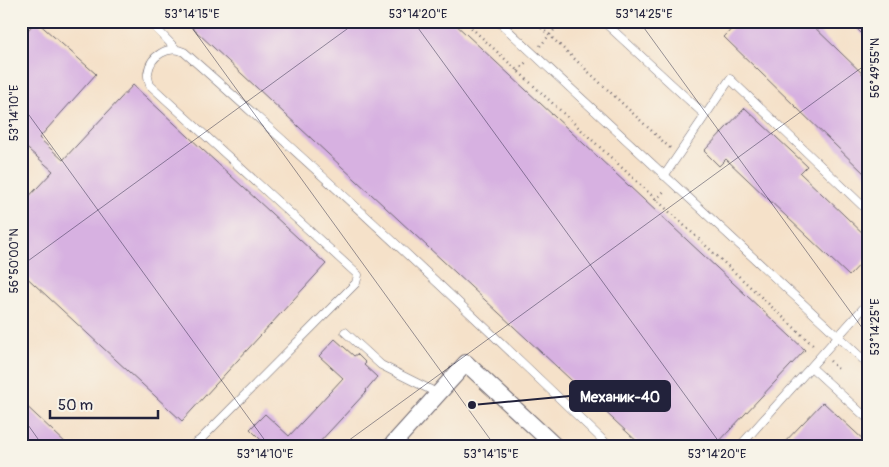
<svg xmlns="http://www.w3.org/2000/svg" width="889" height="467" viewBox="0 0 889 467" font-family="Pangolin,sans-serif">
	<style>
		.building { fill: #d7b1e1 }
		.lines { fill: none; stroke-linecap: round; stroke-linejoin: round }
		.service-casing { stroke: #6c656d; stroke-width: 9 }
		.minor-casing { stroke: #6c656d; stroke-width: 18 }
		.path { stroke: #6c656d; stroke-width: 2.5; stroke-dasharray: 1 4; stroke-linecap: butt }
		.service { stroke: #fff; stroke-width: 8 }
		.minor { stroke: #fff; stroke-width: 16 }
		.ticks { fill: none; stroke: #22223b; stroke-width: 1; stroke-opacity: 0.45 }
		.leader { fill: none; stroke: #22223b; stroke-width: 2 }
		.callout-dot { fill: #22223b; stroke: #f7f3e8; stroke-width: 2 }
		.callout { fill: #22223b; stroke: #22223b; stroke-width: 2 }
		.callout-label { font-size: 15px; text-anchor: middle; font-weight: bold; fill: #fff }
		.neatline { fill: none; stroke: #22223b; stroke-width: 2 }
		.ticks-label { font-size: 12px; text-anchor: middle; fill: #22223b }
	</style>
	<rect width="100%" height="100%" fill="#f7f3e8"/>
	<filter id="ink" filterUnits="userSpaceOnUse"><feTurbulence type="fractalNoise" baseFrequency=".02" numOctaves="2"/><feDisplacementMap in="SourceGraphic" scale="10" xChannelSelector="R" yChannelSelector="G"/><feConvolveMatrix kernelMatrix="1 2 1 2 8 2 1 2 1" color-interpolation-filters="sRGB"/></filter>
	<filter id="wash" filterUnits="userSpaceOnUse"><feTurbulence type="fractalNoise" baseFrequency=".0096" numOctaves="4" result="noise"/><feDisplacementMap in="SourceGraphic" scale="20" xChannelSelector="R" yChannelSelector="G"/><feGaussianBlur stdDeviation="1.12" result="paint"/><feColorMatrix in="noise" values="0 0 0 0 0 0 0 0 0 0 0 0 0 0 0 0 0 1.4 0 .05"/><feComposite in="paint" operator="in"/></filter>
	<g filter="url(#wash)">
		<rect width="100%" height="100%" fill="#f5e1c9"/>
		<g id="blocks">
			<path class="building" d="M36,21l60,53 -57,64 24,22 70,-75 193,179 -144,157 -161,-149v-67l32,-34 -32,-28v-105z
				M185,21h267l353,329 -90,96h-73z
				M739,21h69l60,58v98l-144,-140z
				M849,21h19v19z
				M745,108l62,58 -7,7 68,65v18l-19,20 -123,-117 -7,7 -15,-15z
				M335,339l19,17 3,-2 9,9 -2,2 13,12 -11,13 1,1 -51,55h-49l-17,-17 15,-15 24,22 54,-58 -24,-22z
				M21,401l48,45h-48z
				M823,402l45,42v2h-87z"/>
		</g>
	</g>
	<g filter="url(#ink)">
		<use href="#blocks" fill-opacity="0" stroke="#6c656d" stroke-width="1"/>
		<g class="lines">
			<defs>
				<path id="service" d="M149,21l26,27
					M498,21l370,343
					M603,21l102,94
					M664,176l66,-97 138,132
					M345,332l36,33 58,29
					M811,367l57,52
					M125,445l1,1
					M191,446l9,-6 156,-157 2,-8 -208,-190c-1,-4 -3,-9 -2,-12 2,-18 21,-28 36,-21 145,127 286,260 425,394
					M740,446l128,-143"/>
				<path id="minor" d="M391,446l75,-83 89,83"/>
			</defs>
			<use href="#service" class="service-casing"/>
			<use href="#minor" class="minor-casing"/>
			<path class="path" d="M464,21l351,326
				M534,21l136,127
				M21,23l2,-2
				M540,46l22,-25
				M518,71l9,-10
				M656,200l9,-10
				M830,361l10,10"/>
			<use href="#service" class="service"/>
			<use href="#minor" class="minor"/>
		</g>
	</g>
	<path class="ticks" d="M187,21l308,425M413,21l309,425M639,21l229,315M865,21l3,4M21,104l248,342M21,266l337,-245M21,415l22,31M341,446l527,-383"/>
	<path class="leader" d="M472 405L570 396"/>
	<circle class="callout-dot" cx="472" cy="405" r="5"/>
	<rect class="callout" x="570" y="381" width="100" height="30" rx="5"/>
	<g class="callout-label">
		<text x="620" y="402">Механик-40</text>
	</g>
	<rect width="889" height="467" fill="none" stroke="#f7f3e8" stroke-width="55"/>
	<path d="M50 410v8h108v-8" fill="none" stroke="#22223b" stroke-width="2.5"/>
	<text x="58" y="410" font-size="15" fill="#22223b" stroke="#f7f3e8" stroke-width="4" paint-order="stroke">50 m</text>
	<rect x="28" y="28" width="834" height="412" class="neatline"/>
	<g class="ticks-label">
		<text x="192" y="18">53°14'15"E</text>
		<text x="418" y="18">53°14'20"E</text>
		<text x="644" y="18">53°14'25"E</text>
		<text transform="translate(875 68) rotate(-90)" y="4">56°49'55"N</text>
		<text transform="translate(14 113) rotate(-90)" y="4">53°14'10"E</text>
		<text transform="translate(14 261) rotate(-90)" y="4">56°50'00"N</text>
		<text transform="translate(875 327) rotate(-90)" y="4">53°14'25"E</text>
		<text x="265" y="458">53°14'10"E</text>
		<text x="491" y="458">53°14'15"E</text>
		<text x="717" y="458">53°14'20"E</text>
	</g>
</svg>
